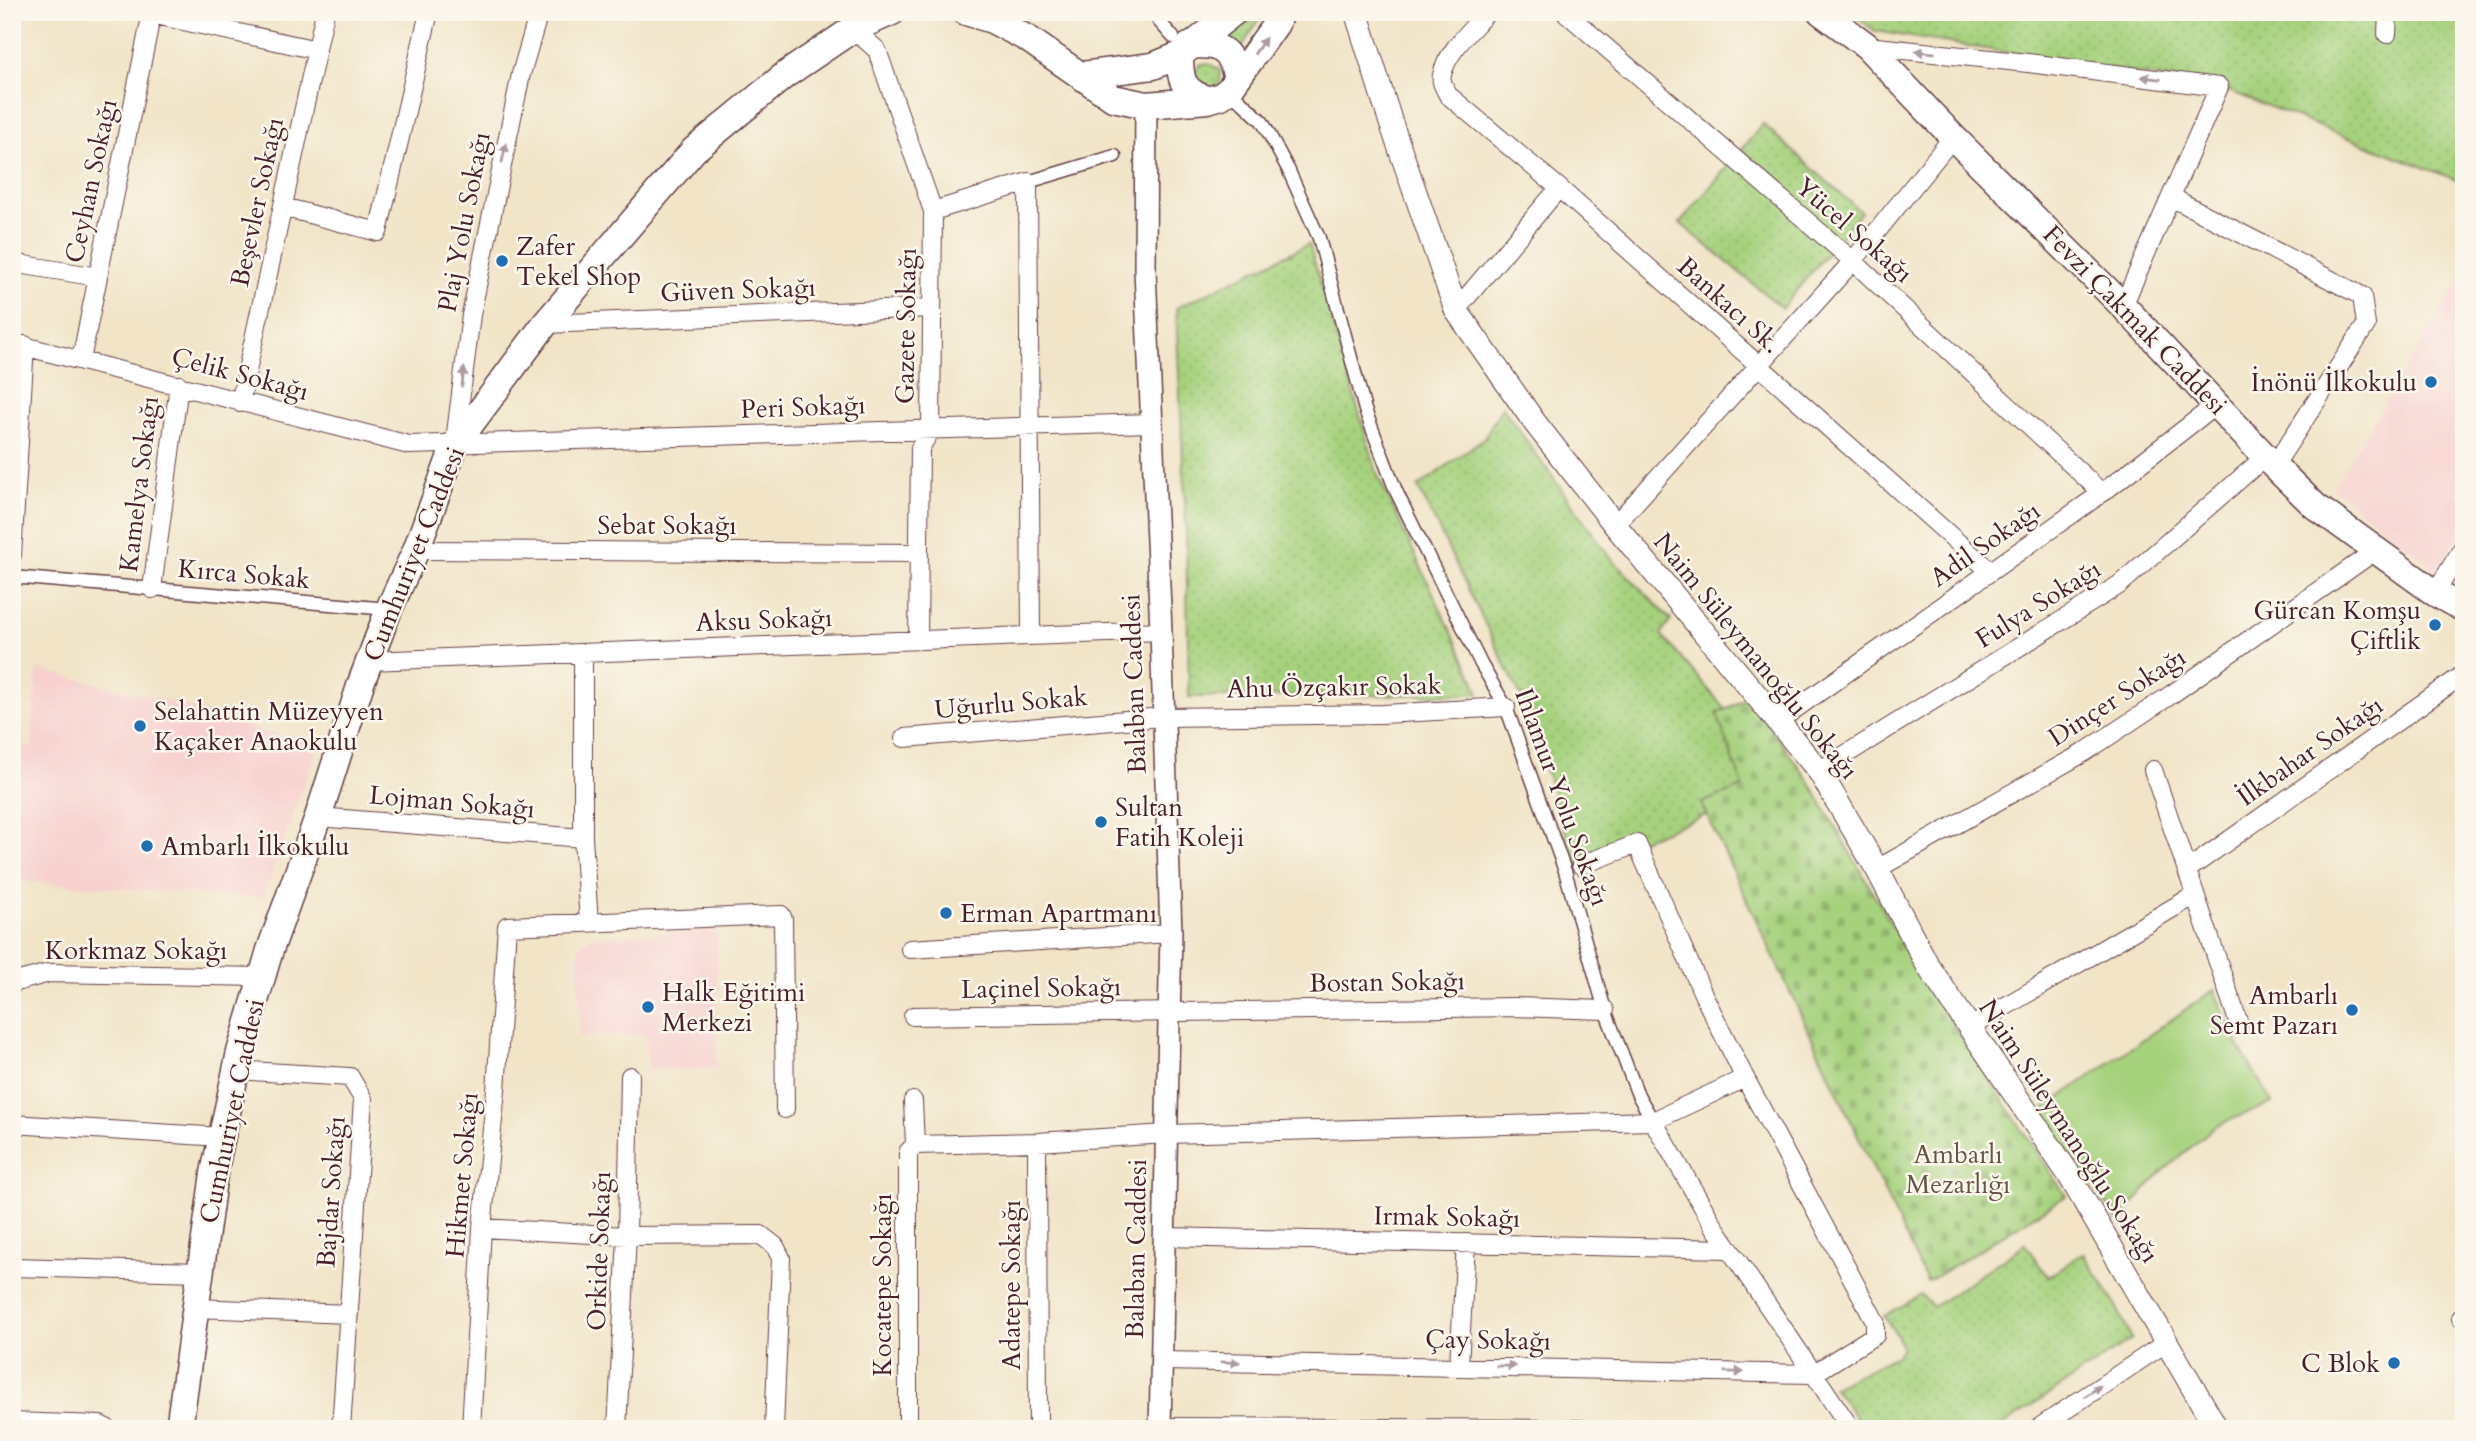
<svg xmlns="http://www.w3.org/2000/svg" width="2476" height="1441" viewBox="0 0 2476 1441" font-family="Cardo,serif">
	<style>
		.built { fill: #f7d0cf }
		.grass { fill: url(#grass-dots); stroke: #787854; stroke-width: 2 }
		.cemetery { fill: url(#cemetery-stones); stroke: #787854; stroke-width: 2 }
		.park { fill: #a6d17d; stroke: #787854; stroke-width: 2 }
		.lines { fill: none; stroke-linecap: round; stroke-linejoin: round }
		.pedestrian-casing { stroke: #633d42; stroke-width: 15 }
		.minor-casing { stroke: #633d42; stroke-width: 20 }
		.tertiary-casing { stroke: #633d42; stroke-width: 24 }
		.secondary-casing { stroke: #633d42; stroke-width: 25 }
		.primary-casing { stroke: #633d42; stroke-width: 29 }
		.pedestrian { stroke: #fff; stroke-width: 12 }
		.minor { stroke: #fff; stroke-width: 18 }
		.tertiary { stroke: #fff; stroke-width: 21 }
		.secondary { stroke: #fff; stroke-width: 23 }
		.primary { stroke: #fff; stroke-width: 26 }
		.oneway { fill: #ae9aa0 }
		.poi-dot { fill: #1f6fb2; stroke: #fbf7ec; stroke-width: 2.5 }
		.labels { text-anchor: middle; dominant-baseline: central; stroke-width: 5; stroke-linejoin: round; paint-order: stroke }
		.street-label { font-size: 26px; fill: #4a1f2b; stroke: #fbf7ec }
		.poi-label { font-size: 26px; fill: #4a1f2b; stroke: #fbf7ec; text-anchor: start }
		.park-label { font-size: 26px; fill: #665444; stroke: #fbf7ec }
	</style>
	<defs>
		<pattern id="grass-dots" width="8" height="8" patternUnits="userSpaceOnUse" patternTransform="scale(1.75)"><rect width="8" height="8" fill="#a6d17d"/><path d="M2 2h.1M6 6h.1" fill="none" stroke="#90b36c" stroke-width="1.8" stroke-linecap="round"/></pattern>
		<pattern id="cemetery-stones" width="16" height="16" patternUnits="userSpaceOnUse" patternTransform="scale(1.75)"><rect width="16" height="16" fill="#a6d17d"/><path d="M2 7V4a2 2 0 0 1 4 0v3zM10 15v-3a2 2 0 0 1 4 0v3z" fill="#90b36c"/></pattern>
	</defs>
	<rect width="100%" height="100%" fill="#fbf7ec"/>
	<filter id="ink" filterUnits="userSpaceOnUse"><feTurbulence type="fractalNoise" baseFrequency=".0143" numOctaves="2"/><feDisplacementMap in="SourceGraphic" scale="14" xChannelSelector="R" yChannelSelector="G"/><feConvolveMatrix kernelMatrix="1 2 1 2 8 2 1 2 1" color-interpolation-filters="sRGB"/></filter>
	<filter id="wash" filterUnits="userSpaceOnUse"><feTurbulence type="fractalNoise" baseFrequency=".00686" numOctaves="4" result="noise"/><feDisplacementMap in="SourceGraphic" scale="28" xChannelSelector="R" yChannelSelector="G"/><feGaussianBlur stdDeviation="1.57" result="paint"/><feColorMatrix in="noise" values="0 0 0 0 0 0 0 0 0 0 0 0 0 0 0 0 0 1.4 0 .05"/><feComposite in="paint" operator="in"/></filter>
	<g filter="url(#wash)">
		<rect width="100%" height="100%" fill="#f1e4c7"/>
		<path class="built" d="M2464,275v253l-27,42 -105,-82z
			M37,669l138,34 142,45 -54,150 -251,-17v-137l20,4z
			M717,931v138h-69l-1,-34 -67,1 -2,-88 13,-11z"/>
		<path class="grass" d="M1850,12h614v171l-245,-96 -344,-56z
			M1257,16l3,2 -21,34 -11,-14z
			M1208,63l12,7v14l-17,7 -9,-18 5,-8z
			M1763,124l98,88 -79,96 -102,-85z
			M1309,244l69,232 96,204 5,14 -290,3 -3,-171 -10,-218z
			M1502,407l108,150 61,63 -10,14 64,75 -8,5 26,73 -42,16 5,12 -130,51 -49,-157 -109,-222 66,-49z
			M2025,1244l23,33 35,-24 31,49 18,37 -135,90h-132l-32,-42 63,-31 6,-8 -4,-11 -14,-21 37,-21 12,12z"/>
		<path class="cemetery" d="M1748,697l61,84 111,193 146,222 -139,86 -226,-479 42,-16 -26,-73z"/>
		<path class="park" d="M2214,990l25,57 34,56 -58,23 -56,49 -41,45 -46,-62 -29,-49z"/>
	</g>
	<g filter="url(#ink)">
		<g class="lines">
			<defs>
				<path id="pedestrian" d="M1164,12l-6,8 15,17
					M1229,90l33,31 26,48 31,69 46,172 31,81 85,173 25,43 59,164 40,139 33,85 15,26
					M1028,182l87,-26
					M12,577l377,32"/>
				<path id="minor" d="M1487,12c-15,18 -40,39 -45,63 -2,7 3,14 6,20l111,93 431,383
					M1565,12l288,249 249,232
					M151,14l166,36
					M853,29l24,21 56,161 -2,219 -11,18 -2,193
					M2387,34l1,-22
					M1867,46l161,17 191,24 -96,219
					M2171,197l191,99 4,29 -92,141
					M283,207l95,25 51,-220
					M933,211l95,-29 3,454
					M12,263l86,14
					M1456,310l103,-122
					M545,324l387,-16
					M12,343l397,102 743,-22
					M81,360l71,-348
					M240,403l85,-391
					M455,441l16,-126 50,-241 18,-62
					M1615,525l238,-264 100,-124
					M416,550l502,3
					M12,555l13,-210
					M152,589l27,-204
					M2435,593l29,-47
					M583,653v185l6,84
					M369,661l792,-30
					M1778,721l324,-228 115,-89
					M904,738l259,-21 220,-3 123,-7
					M2153,770l86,254
					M1819,771l300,-186 147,-129
					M318,817l265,21
					M1877,869l208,-117 87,-58 203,-143
					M2187,870l277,-196
					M910,949l261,-16
					M12,983l37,-10 212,4
					M913,1016l602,-9 90,3
					M1970,1027l225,-132
					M235,1070l115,7 13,22 -22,330
					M913,1101l2,44
					M1653,1121l61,105 137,203
					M12,1124l210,13
					M1037,1142l1,287
					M915,1145l122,-3 130,-8 486,-13 92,-43
					M482,1228l145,8 134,-1 14,11 6,12 -7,171
					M1163,1237l566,12
					M12,1267l189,5
					M196,1308l153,6
					M2464,1315l-3,3 3,1
					M1162,1361l651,13 62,-39v-14l-130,-243 -41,-82 -67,-152 -56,21
					M1459,1365l7,-122
					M12,1422l88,3 8,4
					M1160,1427l420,2
					M471,1429l11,-201 14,-138 11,-164 274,-11 2,4 2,190
					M617,1429l10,-193 3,-160
					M908,1429v-277l7,-7
					M2037,1429l130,-87"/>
				<path id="tertiary" d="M1146,105l-1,165 16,361 10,302 -11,496"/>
				<path id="secondary" d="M1356,12l35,111 65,187 79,113 80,102 204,246 58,98 51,97 140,207 149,256"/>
				<path id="primary" d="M966,12l26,8 36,19 85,59 33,7 62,-5 13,-4 8,-6 47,-66 4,-12
					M1821,12l46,34 86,91 170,169 151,160 41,40 120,87 29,16
					M1189,46c29,-3 42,2 48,33
					M1180,55c0,26 2,35 28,45
					M1082,75l71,-9 27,-11 54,-43
					M179,1429l35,-256 26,-121 30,-102 48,-133 43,-134 28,-74 27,-59 39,-105 90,-121 149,-174 91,-75 68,-46 39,-17"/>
			</defs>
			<use href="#pedestrian" class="pedestrian-casing"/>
			<use href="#minor" class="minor-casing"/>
			<use href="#tertiary" class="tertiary-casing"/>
			<use href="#secondary" class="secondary-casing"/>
			<use href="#primary" class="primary-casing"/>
			<use href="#pedestrian" class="pedestrian"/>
			<use href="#minor" class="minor"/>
			<use href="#tertiary" class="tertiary"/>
			<use href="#secondary" class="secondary"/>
			<use href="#primary" class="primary"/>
		</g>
		<defs><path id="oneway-solid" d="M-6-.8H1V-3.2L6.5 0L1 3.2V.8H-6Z" transform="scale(1.75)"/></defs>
		<g class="oneway">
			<use href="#oneway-solid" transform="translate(1260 46) rotate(-55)"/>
			<use href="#oneway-solid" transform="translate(1925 52) rotate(-174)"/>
			<use href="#oneway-solid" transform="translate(2151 78) rotate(-173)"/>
			<use href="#oneway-solid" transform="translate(504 153) rotate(-78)"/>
			<use href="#oneway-solid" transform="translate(463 377) rotate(-83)"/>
			<use href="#oneway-solid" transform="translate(1230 1362) rotate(1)"/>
			<use href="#oneway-solid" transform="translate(1506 1366) rotate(1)"/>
			<use href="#oneway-solid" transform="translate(1734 1372) rotate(1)"/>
			<use href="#oneway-solid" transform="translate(2093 1391) rotate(-34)"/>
		</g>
	</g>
	<g class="poi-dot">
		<circle cx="502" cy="261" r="7"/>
		<circle cx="2431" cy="382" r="7"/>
		<circle cx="2435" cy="625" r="7"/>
		<circle cx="140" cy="726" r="7"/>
		<circle cx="1101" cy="822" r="7"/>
		<circle cx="147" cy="846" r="7"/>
		<circle cx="946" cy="913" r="7"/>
		<circle cx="648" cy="1007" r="7"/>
		<circle cx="2352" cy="1010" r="7"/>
		<circle cx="2394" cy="1363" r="7"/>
	</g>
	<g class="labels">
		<g class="street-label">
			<text transform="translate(91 181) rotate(-78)">Ceyhan Sokağı</text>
			<text transform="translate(257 202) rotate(-78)">Beşevler Sokağı</text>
			<text transform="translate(464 222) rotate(-79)">Plaj Yolu Sokağı</text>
			<text transform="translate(1854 230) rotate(41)">Yücel Sokağı</text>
			<text transform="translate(738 290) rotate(-2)">Güven Sokağı</text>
			<text transform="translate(1729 305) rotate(42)">Bankacı Sk.</text>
			<text transform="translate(2135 320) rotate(46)">Fevzi Çakmak Caddesi</text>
			<text transform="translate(906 326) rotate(-89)">Gazete Sokağı</text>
			<text transform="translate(240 374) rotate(15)">Çelik Sokağı</text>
			<text transform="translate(803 407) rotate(-2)">Peri Sokağı</text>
			<text transform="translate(139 484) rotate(-83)">Kamelya Sokağı</text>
			<text x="667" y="525">Sebat Sokağı</text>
			<text transform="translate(1985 544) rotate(-35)">Adil Sokağı</text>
			<text transform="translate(414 554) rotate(-68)">Cumhuriyet Caddesi</text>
			<text transform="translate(244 574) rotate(5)">Kırca Sokak</text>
			<text transform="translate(2038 604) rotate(-32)">Fulya Sokağı</text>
			<text transform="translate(764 620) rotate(-2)">Aksu Sokağı</text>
			<text transform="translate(1756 656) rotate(51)">Naim Süleymanoğlu Sokağı</text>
			<text transform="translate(1134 684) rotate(-92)">Balaban Caddesi</text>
			<text transform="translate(1334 687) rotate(-1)">Ahu Özçakır Sokak</text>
			<text transform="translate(2117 697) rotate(-33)">Dinçer Sokağı</text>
			<text transform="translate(1011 703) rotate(-5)">Uğurlu Sokak</text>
			<text transform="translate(2310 751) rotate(-35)">İlkbahar Sokağı</text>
			<text transform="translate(1562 797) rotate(70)">Ihlamur Yolu Sokağı</text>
			<text transform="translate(452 802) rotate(5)">Lojman Sokağı</text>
			<text x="136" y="950">Korkmaz Sokağı</text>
			<text transform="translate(1387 982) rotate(-1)">Bostan Sokağı</text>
			<text transform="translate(1041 988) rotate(-1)">Laçinel Sokağı</text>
			<text transform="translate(232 1111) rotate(-78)">Cumhuriyet Caddesi</text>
			<text transform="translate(2069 1131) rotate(57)">Naim Süleymanoğlu Sokağı</text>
			<text transform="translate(462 1175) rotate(-85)">Hikmet Sokağı</text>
			<text transform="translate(331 1192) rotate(-86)">Bajdar Sokağı</text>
			<text transform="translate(1447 1217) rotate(1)">Irmak Sokağı</text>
			<text transform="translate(1136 1249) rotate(-89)">Balaban Caddesi</text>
			<text transform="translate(599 1251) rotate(-88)">Orkide Sokağı</text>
			<text transform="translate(882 1285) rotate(-90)">Kocatepe Sokağı</text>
			<text transform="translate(1011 1285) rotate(-90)">Adatepe Sokağı</text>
			<text transform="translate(1488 1340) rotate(1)">Çay Sokağı</text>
		</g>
		<g class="poi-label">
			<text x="516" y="246">Zafer<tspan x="516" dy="30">Tekel Shop</tspan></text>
			<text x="2417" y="382" text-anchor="end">İnönü İlkokulu</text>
			<text x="2421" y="610" text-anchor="end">Gürcan Komşu<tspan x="2421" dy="30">Çiftlik</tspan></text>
			<text x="154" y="711">Selahattin Müzeyyen<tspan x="154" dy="30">Kaçaker Anaokulu</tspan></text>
			<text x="1115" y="807">Sultan<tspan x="1115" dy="30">Fatih Koleji</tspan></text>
			<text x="161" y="846">Ambarlı İlkokulu</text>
			<text x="960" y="913">Erman Apartmanı</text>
			<text x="662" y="992">Halk Eğitimi<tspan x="662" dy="30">Merkezi</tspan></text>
			<text x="2338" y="995" text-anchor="end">Ambarlı<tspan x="2338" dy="30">Semt Pazarı</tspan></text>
			<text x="2380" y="1363" text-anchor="end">C Blok</text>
		</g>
		<g class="park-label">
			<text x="1958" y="1154">Ambarlı<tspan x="1958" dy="30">Mezarlığı</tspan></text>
		</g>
	</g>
	<rect width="2476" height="1441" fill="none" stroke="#fbf7ec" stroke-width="42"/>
</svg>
